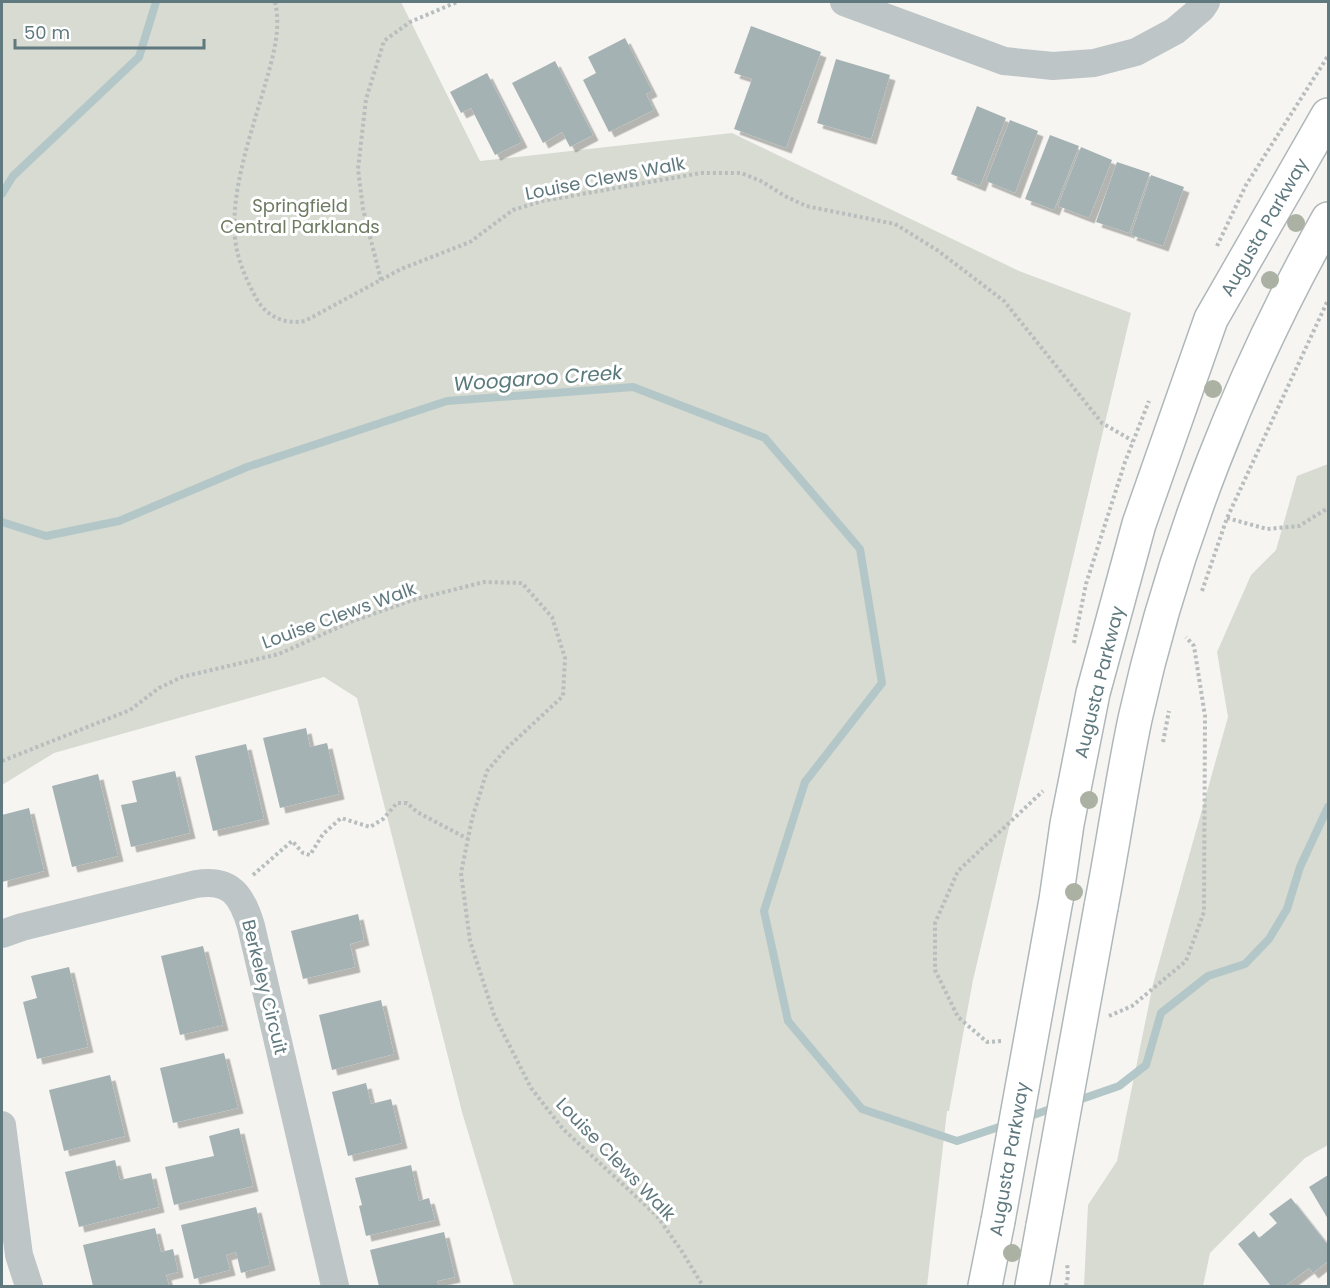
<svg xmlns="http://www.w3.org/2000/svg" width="1330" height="1288" viewBox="0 0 1330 1288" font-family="Poppins,sans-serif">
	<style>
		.green { fill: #d7dbd1 }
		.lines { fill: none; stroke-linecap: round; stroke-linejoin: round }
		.stream { stroke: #b4c7c8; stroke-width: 8 }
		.building { fill: #a5b2b4; filter: url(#shadow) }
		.primary-casing { stroke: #afb7ba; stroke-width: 36 }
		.path { stroke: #b8bdbe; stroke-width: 4; stroke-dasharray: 3 3; stroke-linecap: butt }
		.minor { stroke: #bec5c7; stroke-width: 28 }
		.primary { stroke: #fff; stroke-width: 33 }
		.primary-bridge-casing { stroke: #afb7ba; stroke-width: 36; stroke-linecap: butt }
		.primary-bridge { stroke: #fff; stroke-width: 33 }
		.tree { fill: #abb2a3 }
		.labels { text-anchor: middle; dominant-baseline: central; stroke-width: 6; stroke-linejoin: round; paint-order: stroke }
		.street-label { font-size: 18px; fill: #5f797f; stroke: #fff }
		.park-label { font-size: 18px; fill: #6d7b62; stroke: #fff }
		.water-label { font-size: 20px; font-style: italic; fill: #5a7a7b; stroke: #fff }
	</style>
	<defs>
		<filter id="shadow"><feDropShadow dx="5.5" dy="5.5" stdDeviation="0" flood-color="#0004"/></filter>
	</defs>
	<rect width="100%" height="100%" fill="#f6f5f2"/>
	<path class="green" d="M2,2h399l79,159 252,-28 287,138 112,42 -158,667 -24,131h-2l-20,175h-413l-52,-174 -105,-414 -33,-21 -270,76 -52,32z
		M1328,464v681l-23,13 -95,95 -7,33h-119l4,-81 29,-44 36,-177 75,-267 -11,-65 34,-77 25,-25 21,-74z"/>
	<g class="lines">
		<path class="stream" d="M2,194l11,-18 126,-119 17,-55
			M2,522l44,14 73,-15 128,-54 200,-66 186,-14 132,51 95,111 22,134 -77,99 -41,129 24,110 74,88 95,32 51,-17
			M1076,1101l43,-15 27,-21 15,-52 47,-37 37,-12 24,-25 18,-30 13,-42 28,-60
			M1025,1118l31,-11"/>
	</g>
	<path class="building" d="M751,26l70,26 -35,96 -52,-19 18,-50 -18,-6z
		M625,38l27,53 -6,3 8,16 -45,22 -26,-52 13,-7 -8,-16z
		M836,59l54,16 -19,64 -54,-16z
		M555,61l38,74 -23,12 -8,-15 -19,11 -31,-60z
		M487,73l35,69 -27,13 -24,-47 -10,5 -11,-21z
		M977,106l29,12 -26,68 -29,-12z
		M1010,120l28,11 -23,62 -29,-12z
		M1050,135l29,11 -25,64 -29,-11z
		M1081,147l31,13 -23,58 -31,-12z
		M1117,162l33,11 -21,60 -33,-11z
		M1151,175l33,12 -21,59 -32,-11z
		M306,728l4,19 17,-4 12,51 -59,14 -17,-70z
		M246,744l18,75 -51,12 -18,-75z
		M175,771l15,62 -59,14 -10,-42 16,-3 -5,-21z
		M98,774l20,82 -46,11 -20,-81z
		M29,808l15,63 -42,11v-67z
		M358,914l6,26 -14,4 5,23 -52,12 -12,-48z
		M203,946l20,79 -43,10 -19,-79z
		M69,967l19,80 -51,12 -14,-57 14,-4 -6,-22z
		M381,1000l13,54 -62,16 -13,-55z
		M224,1053l14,55 -65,15 -13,-55z
		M110,1075l15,61 -61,15 -15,-61z
		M366,1083l5,21 20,-5 11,44 -54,13 -16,-64z
		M239,1128l14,58 -79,19 -9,-38 49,-11 -5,-20z
		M115,1160l5,20 31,-7 8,34 -80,20 -14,-55z
		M411,1165l8,36 10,-3 6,22 -69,16 -7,-30 3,-1 -7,-27z
		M1328,1175v44l-19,-32z
		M1291,1198l37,47v16l-15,12 -4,-5 -24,18h-14l-33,-42 16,-13 5,7 18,-15 -8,-9z
		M256,1207l14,58 -29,8 -5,-21 -10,3 4,15 -36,9 -13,-54z
		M155,1228l6,24 12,-3 5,23 -12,3 3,11h-76l-10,-41z
		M444,1232l11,45 -18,4 2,5h-60l-9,-36z"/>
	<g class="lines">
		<defs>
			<path id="primary" d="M1056,900l11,-76 26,-131 46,-169 72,-205 117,-204
				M1101,907c12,-62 21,-126 34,-188 38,-173 106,-346 193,-500
				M985,1286l13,-65
				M1032,1286l11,-60"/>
		</defs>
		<use href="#primary" class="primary-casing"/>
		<path class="path" d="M275,2c6,25 -1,51 -8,76 -13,47 -37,111 -32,160 2,21 11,41 21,60 10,18 28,27 49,23l96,-52 69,-27 43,-32 29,-9 159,-28h40l20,8 24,15 21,10 89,18 42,26 67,51 98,122 31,18
			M1217,246l29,-61 82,-129
			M381,280l-18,-71 -5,-40 8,-70 18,-58 26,-19 47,-20
			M1227,518l40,11 32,-3 29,-18
			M1202,591l25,-73 101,-218
			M1074,643l12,-59 39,-122 24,-61
			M1163,742l6,-31
			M2,761l128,-51 29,-22 23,-11 97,-23 71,-32 63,-22 71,-18 38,1 30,34 13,41 -2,38 -57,53 -19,22 -15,48 -11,54 9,68 24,74 37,73 32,41 94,87 24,34 22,36
			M253,875l39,-34 11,12 7,2 13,-21 18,-16 29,9 13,-8 14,-16h10l10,9 51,27
			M1109,1016l23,-10 54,-45 18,-49 1,-196 -11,-70 -8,-9
			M1001,1041l-14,1 -29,-25 -23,-47v-47l23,-52 85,-80
			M1066,1286l2,-10 -1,-13"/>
		<path class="minor" d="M844,2l160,59 49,5 41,-3 42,-11 39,-21 27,-23 4,-6
			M2,934l20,-7 174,-43c35,-6 46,12 55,42l84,360
			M2,1125l17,130 10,31"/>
		<use href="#primary" class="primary"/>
		<defs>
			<path id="primary-bridge" d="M998,1221l58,-321
				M1043,1226l58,-319"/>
		</defs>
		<use href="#primary-bridge" class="primary-bridge-casing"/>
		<use href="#primary-bridge" class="primary-bridge"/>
	</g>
	<g class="tree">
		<circle cx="1296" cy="223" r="9"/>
		<circle cx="1270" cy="280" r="9"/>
		<circle cx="1213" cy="389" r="9"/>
		<circle cx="1089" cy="800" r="9"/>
		<circle cx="1074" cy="892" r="9"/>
		<circle cx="1012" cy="1253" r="9"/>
	</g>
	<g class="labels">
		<g class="street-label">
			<text transform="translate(605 178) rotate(-11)">Louise Clews Walk</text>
			<text transform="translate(1264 227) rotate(-60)">Augusta Parkway</text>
			<text transform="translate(339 615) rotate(-20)">Louise Clews Walk</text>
			<text transform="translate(1099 682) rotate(-76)">Augusta Parkway</text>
			<text transform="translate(265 987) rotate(76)">Berkeley Circuit</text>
			<text transform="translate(616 1159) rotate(46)">Louise Clews Walk</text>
			<text transform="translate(1009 1159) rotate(-80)">Augusta Parkway</text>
		</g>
		<g class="park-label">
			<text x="300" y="205">Springfield<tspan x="300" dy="21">Central Parklands</tspan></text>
		</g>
		<g class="water-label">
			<text transform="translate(538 378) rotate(-4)">Woogaroo Creek</text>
		</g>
	</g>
	<rect width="1330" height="1288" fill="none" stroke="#5f797f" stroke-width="6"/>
	<path d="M15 39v9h189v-9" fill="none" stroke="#5f797f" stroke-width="3"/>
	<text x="24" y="39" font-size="18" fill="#5f797f" stroke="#ffffff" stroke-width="4.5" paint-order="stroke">50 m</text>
</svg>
